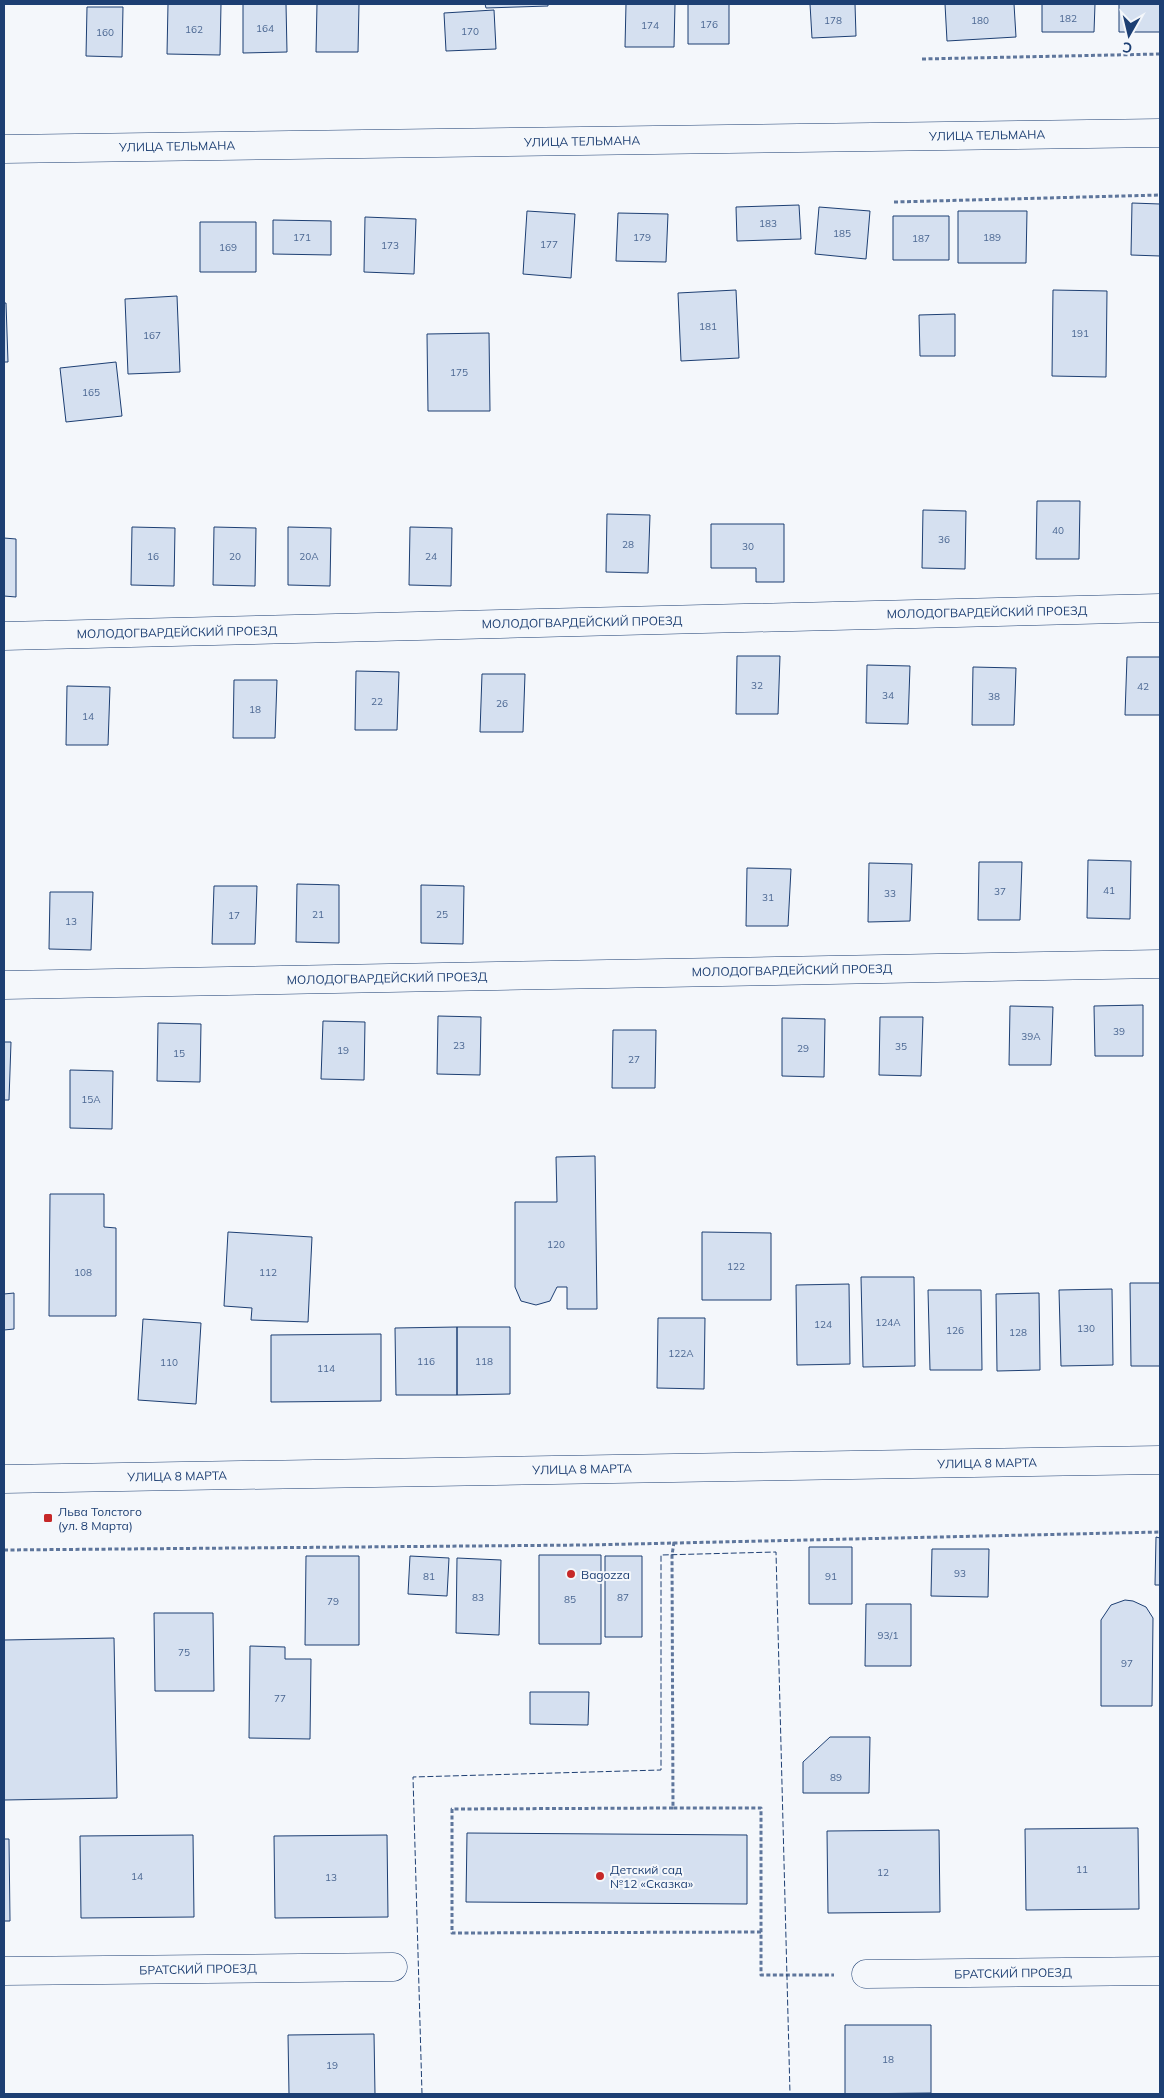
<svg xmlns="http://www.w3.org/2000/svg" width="1164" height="2098" viewBox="0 0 1164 2098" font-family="Mulish,sans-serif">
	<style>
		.building { fill: #d5e0f0; stroke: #1d3f73 }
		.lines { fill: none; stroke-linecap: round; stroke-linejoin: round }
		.minor-casing { stroke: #1d3f73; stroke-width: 29 }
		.tertiary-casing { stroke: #1d3f73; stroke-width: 29 }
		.path { stroke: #5e769c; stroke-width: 3; stroke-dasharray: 4 2.5; stroke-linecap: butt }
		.minor { stroke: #f4f7fb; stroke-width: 28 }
		.tertiary { stroke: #f4f7fb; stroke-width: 28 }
		.fence { stroke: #1d3f73; stroke-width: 1; stroke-dasharray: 6 2.5; stroke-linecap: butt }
		.poi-dot { fill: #c62828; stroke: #f4f7fb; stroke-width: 2 }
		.labels { text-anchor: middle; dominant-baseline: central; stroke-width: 4; stroke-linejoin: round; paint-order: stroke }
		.number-label { font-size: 10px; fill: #4b6792 }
		.street-label { font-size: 12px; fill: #1d3f73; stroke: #f4f7fb }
		.poi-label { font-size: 12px; fill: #1d3f73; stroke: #f4f7fb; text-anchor: start }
	</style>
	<rect width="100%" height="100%" fill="#f4f7fb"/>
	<path class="building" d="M168,4h53l-1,51 -53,-1z
		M243,4h43l1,48 -44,1z
		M317,4h42l-1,48h-42z
		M485,4h63v2l-62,2z
		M626,4h49l-1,43h-49z
		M688,4h41v40h-41z
		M810,4h45l1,32 -44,2z
		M945,4h69l2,33 -69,4z
		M1042,4h53l-1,28h-52z
		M1119,4h41v28h-41z
		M87,7h36l-1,50 -36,-1z
		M494,10l2,39 -50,2 -2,-38z
		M1132,203l28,1v52l-29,-1z
		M799,205l2,34 -64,2 -1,-34z
		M819,207l51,4 -4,48 -51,-5z
		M527,211l48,3 -4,64 -48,-4z
		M958,211h69l-1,52h-68z
		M618,213l50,1 -2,48 -50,-1z
		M893,216h56v44h-56z
		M365,217l51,2 -2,55 -50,-2z
		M273,220l58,1v34l-58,-1z
		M200,222h56v50h-56z
		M736,290l3,68 -58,3 -3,-68z
		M1053,290l54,1 -1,86 -54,-1z
		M177,296l3,76 -52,2 -3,-75z
		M4,303h2l2,59h-4z
		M955,314v42h-35l-1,-41z
		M489,333l1,78h-62l-1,-77z
		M116,362l6,54 -56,6 -6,-54z
		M1037,501h43l-1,58h-43z
		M923,510l43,1 -1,58 -43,-1z
		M607,514l43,1 -2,58 -42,-1z
		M711,524h73v58h-28v-14h-45z
		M132,527l43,1 -1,58 -43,-1z
		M214,527l42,1 -1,58 -42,-1z
		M288,527l43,1 -1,58 -42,-1z
		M410,527l42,1 -1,58 -42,-1z
		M4,538l12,1v58l-12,-1z
		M737,656h43l-2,58h-42z
		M1127,657h33v58h-35z
		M867,665l43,1 -2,58 -42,-1z
		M973,667l43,1 -2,57h-42z
		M356,671l43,1 -2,58h-42z
		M482,674h43l-2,58h-43z
		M234,680h43l-2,58h-42z
		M67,686l43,1 -2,58h-42z
		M1088,860l43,1 -1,58 -43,-1z
		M979,862h43l-2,58h-42z
		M869,863l43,1 -2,57 -42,1z
		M747,868l44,1 -3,57h-42z
		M297,884l42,1v58l-43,-1z
		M421,885l43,1 -1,58 -42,-1z
		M214,886h43l-2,58h-43z
		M50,892h43l-2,58 -42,-1z
		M1143,1005v51h-48l-1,-50z
		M1010,1006l43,1 -2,58h-42z
		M438,1016l43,1 -1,58 -43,-1z
		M880,1017h43l-2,59 -42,-1z
		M782,1018l43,1 -1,58 -42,-1z
		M323,1021l42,1 -1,58 -43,-1z
		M158,1023l43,1 -1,58 -43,-1z
		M613,1030h43l-1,58h-43z
		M4,1042h7l-2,58h-5z
		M70,1070l43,1 -1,58 -42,-1z
		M595,1156l2,153h-30v-22h-10l-7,14 -14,4 -15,-4 -6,-14v-85h42l-1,-45z
		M50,1194h54v33l12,1v88h-67z
		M228,1232l84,5 -4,85 -57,-2 1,-12 -28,-2z
		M702,1232l69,1v67h-69z
		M861,1277h53l1,89 -52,1z
		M1130,1283h30v83h-29z
		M849,1284l1,80 -53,1 -1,-80z
		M1112,1289l1,76 -52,1 -2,-76z
		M928,1290h53l1,80h-52z
		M14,1293v36l-10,1v-36z
		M1039,1293l1,77 -43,1 -1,-77z
		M658,1318h47l-1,71 -47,-1z
		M143,1319l58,4 -5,81 -58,-4z
		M457,1327v68h-61l-1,-67z
		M457,1327h53v67l-53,1z
		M381,1334v67l-110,1v-67z
		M1156,1537l4,1v47h-5z
		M809,1547h43v57h-43z
		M932,1549h57l-1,48 -57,-1z
		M539,1555h62v89h-62z
		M306,1556h53v89h-54z
		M410,1556l39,2 -2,38 -39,-2z
		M605,1556h37v81h-37z
		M457,1558l44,2 -2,75 -43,-2z
		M1125,1600l8,1 13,6 7,11 -1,88h-51v-86l10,-15z
		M866,1604h45v62h-46z
		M154,1613h59l1,78h-59z
		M114,1638l3,160 -113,2v-160z
		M250,1646l35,1v12h26l-1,80 -61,-1z
		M530,1692h59l-1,33 -58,-1z
		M830,1737h40l-1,56h-66v-31z
		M1138,1828l1,81 -113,1 -1,-81z
		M939,1830l1,82 -112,1 -1,-82z
		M467,1833l280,2v69l-281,-2z
		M193,1835l1,82 -113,1 -1,-82z
		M387,1835l1,82 -113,1 -1,-82z
		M4,1839h5l1,82h-6z
		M845,2025h86v68l-86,1z
		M374,2034l1,60h-86l-1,-59z"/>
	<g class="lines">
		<defs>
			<path id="minor" d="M4,636l1156,-28
				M4,985l1156,-21
				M4,1971l389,-4
				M866,1974l294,-3"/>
			<path id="tertiary" d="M4,149l1156,-16
				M4,1479l1156,-19"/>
		</defs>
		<use href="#minor" class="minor-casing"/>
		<use href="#tertiary" class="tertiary-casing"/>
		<path class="path" d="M922,59l238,-5
			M894,202l266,-7
			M674,1542l-2,13 1,253h88v167h73
			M4,1550l583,-5 573,-13
			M673,1808l-221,1v124l309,-1"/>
		<use href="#minor" class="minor"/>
		<use href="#tertiary" class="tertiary"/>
		<path class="fence" d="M422,2094l-9,-317 248,-7v-215l115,-3 14,542"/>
	</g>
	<g class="poi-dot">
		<rect x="43" y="1513" width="10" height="10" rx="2.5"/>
		<circle cx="571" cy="1574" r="5"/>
		<circle cx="600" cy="1876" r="5"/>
	</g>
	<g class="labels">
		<g class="number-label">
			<text x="1068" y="18">182</text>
			<text x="833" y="20">178</text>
			<text x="980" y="20">180</text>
			<text x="709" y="24">176</text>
			<text x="650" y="25">174</text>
			<text x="265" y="28">164</text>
			<text x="194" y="29">162</text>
			<text x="470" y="31">170</text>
			<text x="105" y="32">160</text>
			<text x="768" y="223">183</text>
			<text x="842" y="233">185</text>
			<text x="302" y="237">171</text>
			<text x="642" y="237">179</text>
			<text x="992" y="237">189</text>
			<text x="921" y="238">187</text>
			<text x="549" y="244">177</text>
			<text x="390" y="245">173</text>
			<text x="228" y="247">169</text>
			<text x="708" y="326">181</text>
			<text x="1080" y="333">191</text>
			<text x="152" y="335">167</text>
			<text x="459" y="372">175</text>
			<text x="91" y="392">165</text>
			<text x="1058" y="530">40</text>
			<text x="944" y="539">36</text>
			<text x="628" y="544">28</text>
			<text x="748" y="546">30</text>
			<text x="153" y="556">16</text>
			<text x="235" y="556">20</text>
			<text x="309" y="556">20А</text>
			<text x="431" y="556">24</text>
			<text x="757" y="685">32</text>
			<text x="1143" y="686">42</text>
			<text x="888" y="695">34</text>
			<text x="994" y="696">38</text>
			<text x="377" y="701">22</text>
			<text x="502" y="703">26</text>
			<text x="255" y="709">18</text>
			<text x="88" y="716">14</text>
			<text x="1109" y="890">41</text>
			<text x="1000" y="891">37</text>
			<text x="890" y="893">33</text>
			<text x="768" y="897">31</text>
			<text x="318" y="914">21</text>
			<text x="442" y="914">25</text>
			<text x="234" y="915">17</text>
			<text x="71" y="921">13</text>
			<text x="1119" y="1031">39</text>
			<text x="1031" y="1036">39А</text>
			<text x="459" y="1045">23</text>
			<text x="901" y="1046">35</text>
			<text x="803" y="1048">29</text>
			<text x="343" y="1050">19</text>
			<text x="179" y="1053">15</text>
			<text x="634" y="1059">27</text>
			<text x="91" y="1099">15А</text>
			<text x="556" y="1244">120</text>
			<text x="736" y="1266">122</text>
			<text x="83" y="1272">108</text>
			<text x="268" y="1272">112</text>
			<text x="888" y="1322">124А</text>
			<text x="823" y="1324">124</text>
			<text x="1086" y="1328">130</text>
			<text x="955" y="1330">126</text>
			<text x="1018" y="1332">128</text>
			<text x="681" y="1353">122А</text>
			<text x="426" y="1361">116</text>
			<text x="484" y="1361">118</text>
			<text x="169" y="1362">110</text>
			<text x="326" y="1368">114</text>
			<text x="960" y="1573">93</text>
			<text x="429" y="1576">81</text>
			<text x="831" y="1576">91</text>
			<text x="478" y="1597">83</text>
			<text x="623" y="1597">87</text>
			<text x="570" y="1599">85</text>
			<text x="333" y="1601">79</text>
			<text x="888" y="1635">93/1</text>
			<text x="184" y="1652">75</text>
			<text x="1127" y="1663">97</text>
			<text x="280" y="1698">77</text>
			<text x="836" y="1777">89</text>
			<text x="1082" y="1869">11</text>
			<text x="883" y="1872">12</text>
			<text x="137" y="1876">14</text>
			<text x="331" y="1877">13</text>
			<text x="888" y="2059">18</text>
			<text x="332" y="2065">19</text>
		</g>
		<g class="street-label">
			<text transform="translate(987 135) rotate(-1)">УЛИЦА ТЕЛЬМАНА</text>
			<text transform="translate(582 141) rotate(-1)">УЛИЦА ТЕЛЬМАНА</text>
			<text transform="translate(177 146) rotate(-1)">УЛИЦА ТЕЛЬМАНА</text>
			<text transform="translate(987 612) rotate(-1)">МОЛОДОГВАРДЕЙСКИЙ ПРОЕЗД</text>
			<text transform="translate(582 622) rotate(-1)">МОЛОДОГВАРДЕЙСКИЙ ПРОЕЗД</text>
			<text transform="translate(177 632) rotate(-1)">МОЛОДОГВАРДЕЙСКИЙ ПРОЕЗД</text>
			<text transform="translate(792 970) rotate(-1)">МОЛОДОГВАРДЕЙСКИЙ ПРОЕЗД</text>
			<text transform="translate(387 978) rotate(-1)">МОЛОДОГВАРДЕЙСКИЙ ПРОЕЗД</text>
			<text transform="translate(987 1463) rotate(-1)">УЛИЦА 8 МАРТА</text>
			<text transform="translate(582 1469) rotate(-1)">УЛИЦА 8 МАРТА</text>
			<text transform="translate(177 1476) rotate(-1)">УЛИЦА 8 МАРТА</text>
			<text transform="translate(198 1969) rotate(-1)">БРАТСКИЙ ПРОЕЗД</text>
			<text transform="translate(1013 1973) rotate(-1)">БРАТСКИЙ ПРОЕЗД</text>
		</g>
		<g class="poi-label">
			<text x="58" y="1511">Льва Толстого<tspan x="58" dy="14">(ул. 8 Марта)</tspan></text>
			<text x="581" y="1574">Bagozza</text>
			<text x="610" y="1869">Детский сад<tspan x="610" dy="14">№12 «Сказка»</tspan></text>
		</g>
	</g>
	<rect width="1164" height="2098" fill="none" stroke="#1d3f73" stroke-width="10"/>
	<g transform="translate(1129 35) rotate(188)" stroke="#f4f7fb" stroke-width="4" paint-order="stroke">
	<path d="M0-4L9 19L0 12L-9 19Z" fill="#1d3f73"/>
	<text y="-8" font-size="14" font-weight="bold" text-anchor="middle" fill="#1d3f73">С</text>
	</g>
</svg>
